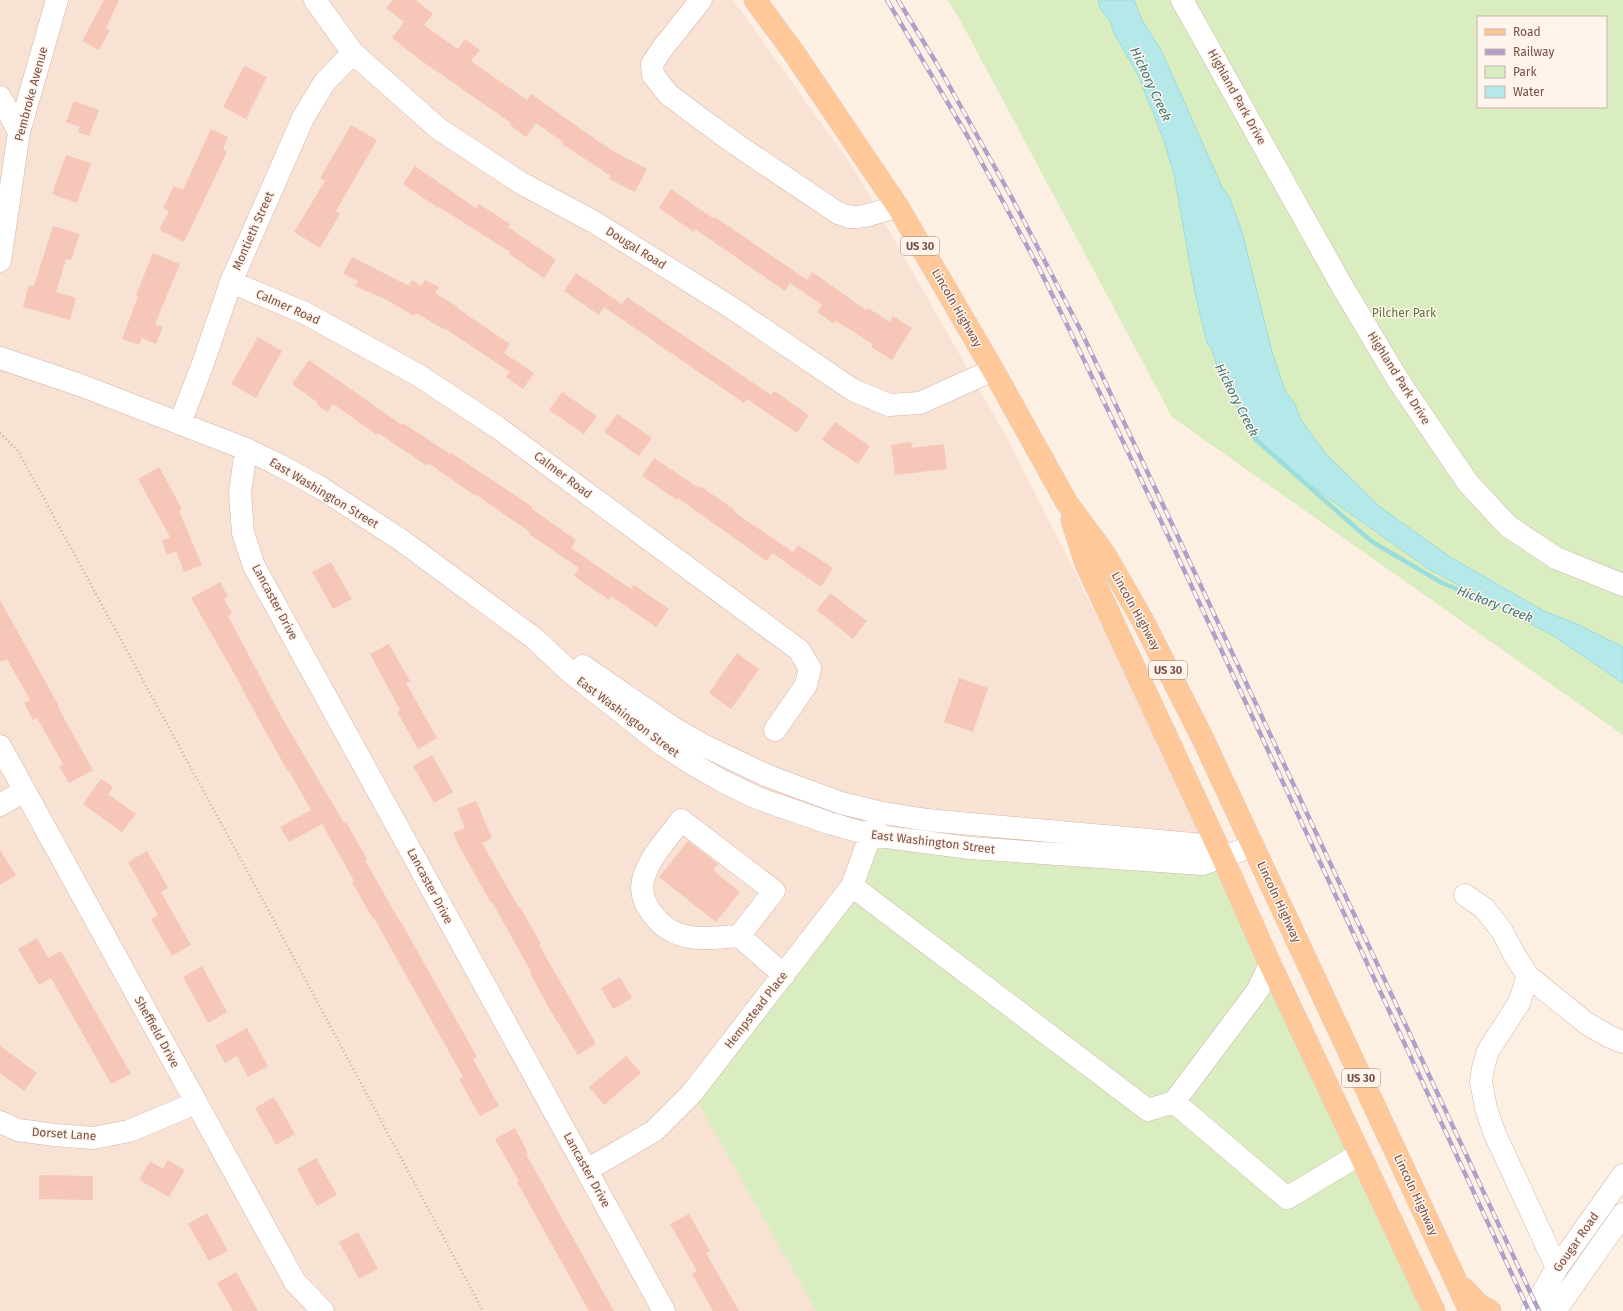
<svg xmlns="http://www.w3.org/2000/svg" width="1623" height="1311" viewBox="0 0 1623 1311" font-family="'Fira Sans',sans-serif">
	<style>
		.residential { fill: #f8e2d3 }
		.green { fill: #d9edc0; fill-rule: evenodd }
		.water { fill: #b5e9e9; stroke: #9bdcdc }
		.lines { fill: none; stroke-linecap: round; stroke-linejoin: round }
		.stream { stroke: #9bdcdc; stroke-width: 4.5 }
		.building { fill: #f6c7b8 }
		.minor-casing { stroke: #d2b6aa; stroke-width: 23 }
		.major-casing { stroke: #d9cecb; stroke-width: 23 }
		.path { stroke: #dba99b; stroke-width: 2.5; stroke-dasharray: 1 3; stroke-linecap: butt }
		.minor { stroke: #fff; stroke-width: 22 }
		.major { stroke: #ffc899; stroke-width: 22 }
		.rail-casing { stroke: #afa0c9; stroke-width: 4.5 }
		.rail { stroke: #fff4eb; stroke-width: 3; stroke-dasharray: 9; stroke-linecap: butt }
		.labels { text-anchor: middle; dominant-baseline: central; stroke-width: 3; stroke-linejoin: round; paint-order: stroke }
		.shield { fill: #fff4eb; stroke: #a08178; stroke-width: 1 }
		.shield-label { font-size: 11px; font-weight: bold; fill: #785046 }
		.street-label { font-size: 12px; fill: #785046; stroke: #fff4eb }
		.park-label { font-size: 12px; fill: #587a3b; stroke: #fff4eb }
		.water-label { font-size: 13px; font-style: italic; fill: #367878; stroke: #fff4eb }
	</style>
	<rect width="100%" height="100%" fill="#feefe3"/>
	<path class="residential" d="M0,0h733l121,169 157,276 199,396 -274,-31 -59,35 -180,254 119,212h-816z"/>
	<path class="green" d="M947,0h676v735l-451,-318 -213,-399zM1478,17h128v90h-128z
		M877,845l339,19 212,447h-612l-120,-212z"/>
	<path class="water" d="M1098,0h36l8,20 20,32 61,137 6,7 13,36 30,120 13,39 10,13 6,16 25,34 54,53 70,50 94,54 33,13 46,23v36l-68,-46 -128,-69 -124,-88 -45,-41 -2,-6 -26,-35 -3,-14 -6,-6 -10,-31 -4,-4 -12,-50 -21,-119 -11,-36 -25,-63 -24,-42 -3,-10 -11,-15z"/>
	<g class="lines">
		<path class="stream" d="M1241,411l15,29 115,101 71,42 52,21"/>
	</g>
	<path class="building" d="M104,0h15l-13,28 4,2 -11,20 -17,-9z
		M393,0h23l17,14 -9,11 34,24 7,-10 15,11 -9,11 56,39 4,-6 80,56 36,19 -12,23 -26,-13 2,-3 -49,-32 1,-2 -27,-19 -10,14 -16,-12 1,-2 -92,-64 -27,-21 12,-16 -18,-14z
		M244,66l23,11 -21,42 -23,-12z
		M74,101l25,9 -10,26 -11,-4 2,-5 -14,-5z
		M351,125l26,15 -41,71 4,3 -20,34 -26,-16 31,-51 -5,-3z
		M211,129l17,8 -5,12 4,3 -43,90 -25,-12 10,-19 -6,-3 11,-22 9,4z
		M66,155l25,8 -14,40 -25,-9z
		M415,166l61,42 3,-4 31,20 -2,3 48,33 -12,18 -35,-24 1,-2 -71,-45 -1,1 -35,-24z
		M671,189l43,30 1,-2 92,63 5,-8 54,38 2,-2 22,14 3,-6 19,12 -20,32 -21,-13 2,-3 -37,-23 -2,3 -17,-12 5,-7 -32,-22 -5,8 -90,-62 -1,3 -35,-24z
		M53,226l27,8 -9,26 -5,-1 -10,33 20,6 -6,22 -47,-13 6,-22 5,1z
		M153,253l27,11 -25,60 8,3 -7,17 -14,-6 -3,7 -17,-6 16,-43 -2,-1z
		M352,257l57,29 3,-6 9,6 4,-6 14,7 -4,6 23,14 -1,1 53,36 -6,9 30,20 -11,16 -17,-12 4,-5 -64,-43 -1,1 -29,-17 -2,3 -27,-16 -32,-14 3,-5 -15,-7z
		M576,273l46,31 5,-7 144,98 3,-4 35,24 -12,18 -50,-34 -3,4 -140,-96 -5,8 -35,-24z
		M258,337l24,14 -26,47 -25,-14z
		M309,360l93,65 1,-2 47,31 1,-1 82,54 -1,2 44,31 -5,8 60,41 3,-4 35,24 -13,18 -45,-31 -2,4 -35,-24 5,-8 -50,-34 1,-2 -55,-38 -1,1 -46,-32 -2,2 -48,-32 -1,2 -44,-31 -6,8 -11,-8 1,-2 -25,-18z
		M562,392l35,24 -13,18 -35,-24z
		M617,414l35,24 -13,18 -35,-24z
		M835,422l35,24 -12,18 -36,-24z
		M911,442l1,6 32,-4 3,25 -52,6 -4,-30z
		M654,458l45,30 1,-2 35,24 -1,2 59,40 5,-7 35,23 -12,19 -49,-34 -5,8 -89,-63 -1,2 -35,-24z
		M159,467l23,42 -3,2 23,54 -18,7 -8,-21 -9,4 -5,-14 8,-4 -32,-58z
		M331,562l21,37 -19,10 -21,-37z
		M220,582l8,15 -4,2 8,14 -4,3 53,100 63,107 2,-1 21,37 -2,1 35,62h1l76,135 -4,2 26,47 -19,10 -21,-37 4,-2 -89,-159 -1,1 -21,-37 2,-1 -32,-57 -33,18 -9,-15 31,-17 -22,-39 -1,1 -46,-83h1l-52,-91z
		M830,593l37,28 -14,18 -36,-29z
		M0,600l59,106 -1,1 35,63 -24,13 -10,-17 4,-2 -26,-46 -4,2 -9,-17 6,-3 -23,-41 -7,3z
		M389,644l21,37 -4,2 31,55 -19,11 -21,-37 3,-2 -30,-56z
		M737,653l22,16 -28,40 -22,-16z
		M959,678l29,10 -15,44 -29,-10z
		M432,755l21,37 -19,11 -21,-37z
		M101,779l12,8 -5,7 28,20 -14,18 -39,-28z
		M476,801l16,37 -10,5 37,65 1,-1 21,37 -2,1 57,99 -18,11 -28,-45 -20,-37 1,-1 -39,-70 -1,1 -31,-55 -7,-15 12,-5 -8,-19z
		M688,841l30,23 -5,6 27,22 -24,30 -57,-45z
		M0,850l16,25 -16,10z
		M147,851l21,37 -7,4 30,53 -19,11 -21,-37 7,-4 -30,-53z
		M37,938l11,20 13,-7 70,123 -20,10 -60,-106 -12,7 -21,-36z
		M202,966l25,46 -19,11 -25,-46z
		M620,977l12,21 -19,11 -12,-21z
		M247,1028l21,38 -20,11 -11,-21 -12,7 -10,-17z
		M0,1046l37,27 -13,18 -24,-18z
		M626,1056l15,17 -37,32 -15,-18z
		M274,1097l21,37 -19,11 -21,-37z
		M515,1128l13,25 -2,1 88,157h-25l-72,-129 2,-1 -24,-42z
		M316,1158l21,37 -20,11 -20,-37z
		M168,1160l17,10 -16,27 -30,-17 11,-19 13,8z
		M39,1175l54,1v24l-54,-1z
		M207,1213l21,38 -19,10 -21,-37z
		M689,1214l21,37 -4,2 33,58h-26l-21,-37 5,-3 -27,-47z
		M358,1232l20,37 -19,10 -20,-37z
		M236,1272l22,39h-25l-16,-28z"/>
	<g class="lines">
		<defs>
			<path id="minor" d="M315,0l38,53 86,76 82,54 73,39 135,84 124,84 36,15 31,-2 73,-33
				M701,0l-39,49 -10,15 1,11 15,19 29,22 40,29 101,68c4,1 8,3 12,4 15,2 33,-8 48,-10
				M1182,0l160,286 56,94 70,103 40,43 48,32 67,27
				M0,97l19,35
				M0,261l19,-129 38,-132
				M231,282l74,31 113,62 79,52 302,223 11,18 -4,17 -31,45
				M0,358l80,27 166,64 35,17 40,22 80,52 133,98 35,33 94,74 31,20 30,17 33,16 72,25 42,12 99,13 233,16 50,-18
				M180,423l22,-57 29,-84 72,-164 21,-35 29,-30
				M246,449l-6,44 3,40 11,33 410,745
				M583,666l92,63 30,17 63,30 73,27 37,9 49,8 277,25 18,11
				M0,746l295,536 28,29
				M0,805l24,-14
				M852,886l296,224 26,-8 84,-112 12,-26
				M1465,895l19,13 18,23 12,23 14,22 58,47 22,13 15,6
				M739,936c-37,3 -68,8 -90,-27 -7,-11 -9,-23 -4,-35 7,-20 24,-37 36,-54l93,71 -35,45 45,39
				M1528,976l-9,27 -31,48 -5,17 -2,14 5,26 8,24 63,136
				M1174,1102l113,96 73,-44
				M0,1122l18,8 37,5 38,3 36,-7 67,-28
				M587,1170l67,-39 38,-38 160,-207 24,-66
				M1532,1311l25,-43 66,-93
				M1555,1311l68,-97"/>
			<path id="major" d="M755,0l39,53 104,154 95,163 74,133 37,50 39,68 59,116 268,574
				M1072,520l14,44 136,292 48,108 164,347
				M1464,1289l14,15 12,7"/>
		</defs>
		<use href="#minor" class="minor-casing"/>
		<use href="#major" class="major-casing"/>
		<path class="path" d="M0,433l18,18 234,429 231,431"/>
		<use href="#minor" class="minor"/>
		<use href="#major" class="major"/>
		<defs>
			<path id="rail" d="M887,0l81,137 72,133 32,65 99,207 358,769
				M898,0l39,64 75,134 69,133 98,208 360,772"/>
		</defs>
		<use href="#rail" class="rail-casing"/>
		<use href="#rail" class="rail"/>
	</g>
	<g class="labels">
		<g class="shield">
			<rect x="901" y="237" width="38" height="18" rx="3"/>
			<rect x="1149" y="661" width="38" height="18" rx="3"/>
			<rect x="1342" y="1069" width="38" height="18" rx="3"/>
		</g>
		<g class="shield-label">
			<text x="920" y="246">US 30</text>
			<text x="1168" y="670">US 30</text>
			<text x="1361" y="1078">US 30</text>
		</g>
		<g class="street-label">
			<text transform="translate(31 94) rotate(-75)">Pembroke Avenue</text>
			<text transform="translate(1237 97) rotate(61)">Highland Park Drive</text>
			<text transform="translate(253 231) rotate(-66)">Montieth Street</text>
			<text transform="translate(636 248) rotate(32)">Dougal Road</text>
			<text transform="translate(288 307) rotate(24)">Calmer Road</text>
			<text transform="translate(957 308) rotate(60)">Lincoln Highway</text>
			<text transform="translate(1399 378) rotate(58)">Highland Park Drive</text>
			<text transform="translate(563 475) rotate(37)">Calmer Road</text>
			<text transform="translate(324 493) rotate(31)">East Washington Street</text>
			<text transform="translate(275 602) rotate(62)">Lancaster Drive</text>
			<text transform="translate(1136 611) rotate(61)">Lincoln Highway</text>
			<text transform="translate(628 717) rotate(37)">East Washington Street</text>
			<text transform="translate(933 842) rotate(7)">East Washington Street</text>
			<text transform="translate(430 886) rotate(62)">Lancaster Drive</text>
			<text transform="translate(1279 902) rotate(65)">Lincoln Highway</text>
			<text transform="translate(756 1010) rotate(-52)">Hempstead Place</text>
			<text transform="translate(157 1032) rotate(61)">Sheffield Drive</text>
			<text transform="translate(64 1134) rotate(4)">Dorset Lane</text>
			<text transform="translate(587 1170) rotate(61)">Lancaster Drive</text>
			<text transform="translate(1416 1195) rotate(65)">Lincoln Highway</text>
			<text transform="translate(1576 1242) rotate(-55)">Gougar Road</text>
		</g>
		<g class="park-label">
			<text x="1404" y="313">Pilcher Park</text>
		</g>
		<g class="water-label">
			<text transform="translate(1151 84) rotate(65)">Hickory Creek</text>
			<text transform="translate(1237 400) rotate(63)">Hickory Creek</text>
			<text transform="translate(1495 604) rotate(21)">Hickory Creek</text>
		</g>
	</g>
	<rect x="1477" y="16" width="130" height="92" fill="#fff4eb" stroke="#c9b2a9"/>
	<rect x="1485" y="29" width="20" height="6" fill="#ffc899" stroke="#c9b2a9"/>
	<text x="1513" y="36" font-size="12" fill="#785046">Road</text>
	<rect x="1485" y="49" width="20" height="6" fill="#afa0c9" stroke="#c9b2a9"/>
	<text x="1513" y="56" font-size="12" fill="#785046">Railway</text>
	<rect x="1485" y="66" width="20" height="12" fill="#d9edc0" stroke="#c9b2a9"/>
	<text x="1513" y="76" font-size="12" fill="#785046">Park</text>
	<rect x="1485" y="86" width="20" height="12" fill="#b5e9e9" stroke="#c9b2a9"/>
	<text x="1513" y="96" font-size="12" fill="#785046">Water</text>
</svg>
